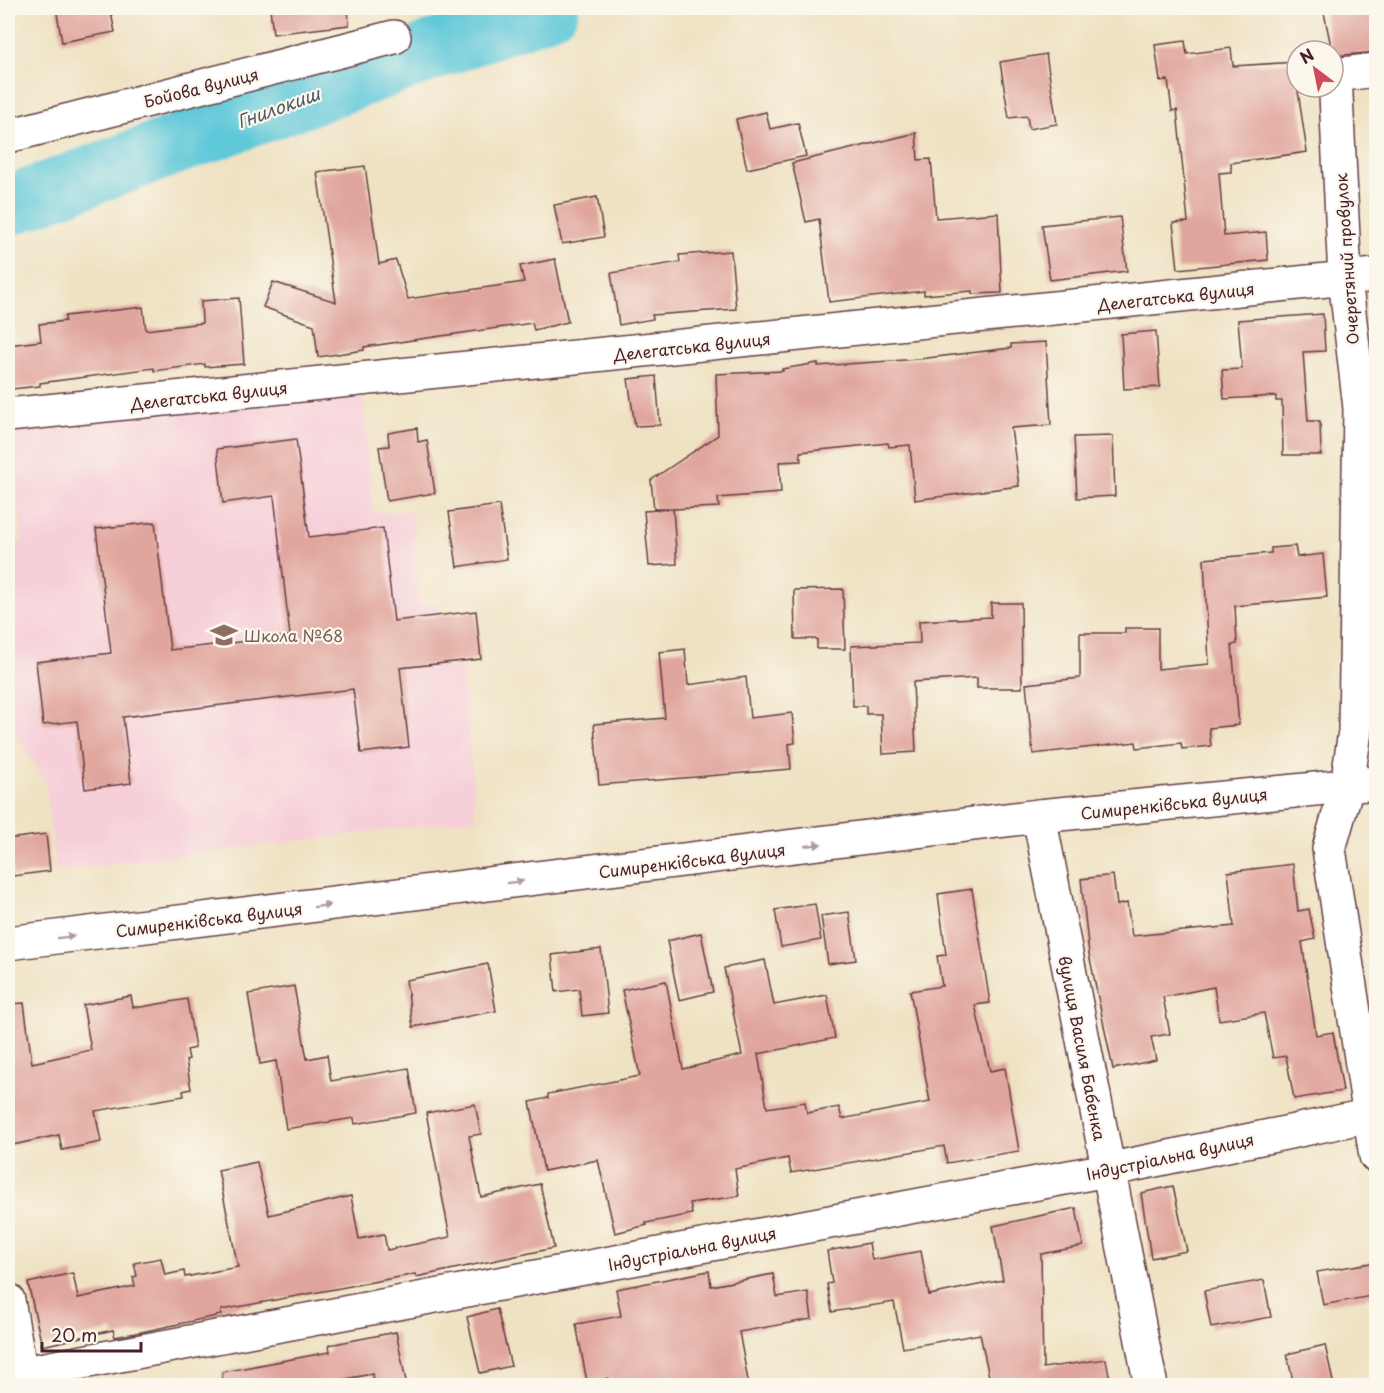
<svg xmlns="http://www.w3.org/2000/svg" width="1384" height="1393" viewBox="0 0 1384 1393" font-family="'Playpen Sans',sans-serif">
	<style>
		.built { fill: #f6cfd8 }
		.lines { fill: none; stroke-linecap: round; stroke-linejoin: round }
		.river { stroke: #5ec8d9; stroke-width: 60 }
		.building { fill: #e0a59c }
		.street-casing { stroke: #633c42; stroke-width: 36 }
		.secondary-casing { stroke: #633c42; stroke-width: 36 }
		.street { stroke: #fff; stroke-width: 33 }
		.secondary { stroke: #fff; stroke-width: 33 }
		.oneway { fill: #ae9aa0 }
		.labels { text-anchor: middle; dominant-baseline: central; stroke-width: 4.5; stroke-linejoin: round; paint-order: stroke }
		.street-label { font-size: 16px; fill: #4a1f2b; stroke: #fbf7ec }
		.education-label { font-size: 16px; fill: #785e54; stroke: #fbf7ec; text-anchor: start }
		.water-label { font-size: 18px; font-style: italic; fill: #515a68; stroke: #fbf7ec }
	</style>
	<rect width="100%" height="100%" fill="#fbf7ec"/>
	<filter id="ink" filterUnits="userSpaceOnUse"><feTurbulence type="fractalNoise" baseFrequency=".0167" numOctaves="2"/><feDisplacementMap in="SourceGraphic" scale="12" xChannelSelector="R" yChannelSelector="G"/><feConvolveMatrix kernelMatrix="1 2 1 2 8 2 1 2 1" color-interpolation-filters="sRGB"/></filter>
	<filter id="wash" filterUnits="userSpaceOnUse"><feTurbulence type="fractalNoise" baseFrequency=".008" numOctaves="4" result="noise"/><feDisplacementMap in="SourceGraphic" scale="24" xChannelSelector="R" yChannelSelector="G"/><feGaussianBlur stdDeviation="1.35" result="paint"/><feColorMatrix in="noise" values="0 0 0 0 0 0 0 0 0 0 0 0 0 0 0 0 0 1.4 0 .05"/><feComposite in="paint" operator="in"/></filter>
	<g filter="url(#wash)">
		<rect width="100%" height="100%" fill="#efe2c3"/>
		<path class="built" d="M363,398l10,115 39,-3 8,95 18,-1 6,63 19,-2 13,154 -420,52 -11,-89 -37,-61v-177l14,-3 -11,-113z"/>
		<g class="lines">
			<path class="river" d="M8,206l541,-198"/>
		</g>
		<g id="blocks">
			<path class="building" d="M56,8h54l5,24 -53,10z
				M270,8h78l1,17 -76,9z
				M1323,8h54v44l-44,4z
				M1185,41l2,13 44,-6 2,18 64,-4v25h8v4h-7l9,61 -76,11v9l-12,1 5,63 42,-4 2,28 -90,9 -5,-46 15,-1 -11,-112 -5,1 -4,-31 -8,1 -5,-36z
				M1046,54l11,70 -28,5 -2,-13 -18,2 -9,-56z
				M766,112l4,17 28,-6 8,33 -59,13 -11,-50z
				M916,133l2,27 13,-1 5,59 62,-5 4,80 -30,1v-3l-48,4v-4l-95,11 -10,-83 -13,3 -14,-59z
				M365,166l14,98 17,-4 12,39 116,-17 -4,-16 35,-7 13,63 -34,8 -2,-7 -168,24v3l-46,7 -4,-32 -51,-18 10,-25 63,20 -19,-130z
				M597,197l7,40 -42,7 -8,-39z
				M1120,217l7,54 -77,9 -8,-55z
				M731,251l5,58 -84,6 1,4 -34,6 -8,-52 69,-11 -1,-7z
				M239,298l5,66 -39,3v-3l-51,7v-3l-114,15v3l-28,3 -4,-44 33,-4 -2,-17 26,-3v-5l78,-9 3,23 56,-7 -1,-22z
				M1323,314l2,37 -22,1 5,69h12l1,34h-38l-1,-54h-6v-5l-52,3 -2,-29 20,-1 -4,-49z
				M1156,331l4,56 -36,2 -3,-55z
				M1046,342l5,83 -40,3 8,58 -104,14 -5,-55 -21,2 -1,-4 -88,9 1,9 -22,1 2,31 -63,5 1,9 -46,2 4,55 -28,2 -5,-55 28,-2h-18l-3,-29 67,-45 -2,-61 67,-3 -1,-2 36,-6v3l101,-7 92,-11v-4z
				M656,376l4,49 -25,1 -7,-47z
				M417,428l1,14 9,-2 8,53 -48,8 -8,-54 10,-1 -1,-13z
				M1113,436l2,60 -38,2 -3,-61z
				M296,439l13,98 74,-9 11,93 82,-10 5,48 -81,9 9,79 -48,6 -8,-64 -230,28 8,66 -46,6 -8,-68 -34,4 -7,-63 75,-9 -15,-124 59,-7 15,128 120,-14 -16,-140 -51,7 -6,-54z
				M499,505l8,54 -50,8 -8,-55z
				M1295,546l2,11 26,-3 4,43 -92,9 2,38 -5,1 7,80 -30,3 2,18 -29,3 -1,-6 -44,5 -1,-6 -103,12 -7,-70 54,-6v-45h45v-5h33v41l51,-5 -5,-105 67,-6v-5z
				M843,589l2,60h-28v-10h-22l-1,-49z
				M991,603h30l1,85h-45v-10l-64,4 3,70 -33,2 -2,-40h-15v-8h-13l-2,-60 69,-3 -1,-22 72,-4z
				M685,649l3,36 58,-8 4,41 42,-5 3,30 -6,1 2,25 -192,16 -5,-61 71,-6 -6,-66z
				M46,834l4,37 -37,5 -5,-37z
				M1293,864l5,47 11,-2 6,30 -13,3 14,93 17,-3 10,59 -49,8 -8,-43 -13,2 -9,-45 -45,7 -5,-33 -51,10 7,37 -19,3 5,23 -43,9 -24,-115 -8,-75 32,-4 4,30 10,-2 5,33 102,-10 -6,-54z
				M972,889l18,114 -15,2 15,66 15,-3 14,83 -72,12 -3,-17 -153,27 -3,-15 -53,11 4,27 -49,7 2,11 -46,9 1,2 -32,8 -17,-73 -54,11 -14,-69 18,-4v-4l92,-18 -18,-86 44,-9 17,88 59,-14 -18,-87 41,-8 9,45 53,-10 8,43 -77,16 9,54 38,-6 2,11 32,-6 3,12 88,-17 -20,-111 32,-5 -5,-30 9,-1 -8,-61z
				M815,904l6,36 -40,7 -6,-37z
				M849,912l7,48 -28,4 -7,-48z
				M701,933l12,59 -34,8 -12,-59z
				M601,949l7,64 -26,3 -3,-27 -23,3 -4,-37z
				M488,964l8,47 -83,16 -7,-47z
				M294,986l13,73 20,-4 4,26 78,-13 7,45 -61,11 -1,-6 -68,11 -10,-68 -16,3 -12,-70z
				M131,996l2,11h8l46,-8 8,49 -8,2 2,9 -3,1 5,29 -8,2 1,5 -89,15 6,31 -39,8 -3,-15 -51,11v-142l16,-1 8,60 59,-13 -8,-45z
				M475,1104l6,30 -12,2 12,61 59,-13 14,64 -138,29v-3l-195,36v5l-80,17 -26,5 -2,-7 -71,16 -14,-63 45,-10 5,25 57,-12 -2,-9 4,-1 -3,-13 27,-5 4,17 19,-4 1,6 53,-10 -20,-97 39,-8 12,53 82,-19 8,43 25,-5 3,16 63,-13 -24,-124z
				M1173,1186l14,65 -36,7 -10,-65z
				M1076,1208l7,38 -42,8 2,114 63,-9 5,27h-120l-11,-52 -77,14 -9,-46 -62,10 -5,-28 5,-1 -5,-32 42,-8 3,17 49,-9 8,44 74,-15 -10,-54z
				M1377,1262v33l-54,10 -6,-33z
				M709,1271l2,15 62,-12 4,23 31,-5 4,27 -73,13 10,54h-138l-2,-8 -22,4 -11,-58 45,-8 -5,-27z
				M1264,1280l7,37 -60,11 -7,-37z
				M497,1309l14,57 -31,7 -13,-56z
				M396,1332l11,54h-33l-2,-12 -63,12h-86l-1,-14 108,-20 -1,-7z
				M1325,1345l9,41h-40l-7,-32z"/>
		</g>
	</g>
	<g filter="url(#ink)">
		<use href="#blocks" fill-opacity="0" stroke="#633c42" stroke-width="1.5"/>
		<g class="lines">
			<defs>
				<path id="street" d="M1376,70l-41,5 10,203 15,130 -5,323 -8,55 -18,63 47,307
					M8,136l386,-99
					M8,415l1368,-140
					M1039,816l112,570
					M8,1300l15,86
					M8,1376l1099,-206 269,-56"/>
				<path id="secondary" d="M8,943l1031,-127 337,-33"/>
			</defs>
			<use href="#street" class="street-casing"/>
			<use href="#secondary" class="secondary-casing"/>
			<use href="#street" class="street"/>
			<use href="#secondary" class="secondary"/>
		</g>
		<defs><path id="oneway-solid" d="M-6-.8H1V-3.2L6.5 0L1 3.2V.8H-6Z" transform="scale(1.5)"/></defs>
		<g class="oneway">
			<use href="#oneway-solid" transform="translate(813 845) rotate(-7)"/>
			<use href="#oneway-solid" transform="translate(515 882) rotate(-7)"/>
			<use href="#oneway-solid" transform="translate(322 906) rotate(-7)"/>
			<use href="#oneway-solid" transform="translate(66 937) rotate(-7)"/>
		</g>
	</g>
	<defs>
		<symbol id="school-bare" viewBox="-9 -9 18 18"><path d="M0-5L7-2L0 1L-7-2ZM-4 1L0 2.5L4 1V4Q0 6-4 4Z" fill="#8d6e63" stroke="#fbf7ec" stroke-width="2.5" paint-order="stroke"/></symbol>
	</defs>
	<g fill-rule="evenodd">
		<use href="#school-bare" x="205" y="616" width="38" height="38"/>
	</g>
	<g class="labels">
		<g class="street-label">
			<text transform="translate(201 87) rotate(-14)">Бойова вулиця</text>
			<text transform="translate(1346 259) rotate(-94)">Очеретяний провулок</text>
			<text transform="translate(1176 296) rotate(-6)">Делегатська вулиця</text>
			<text transform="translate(692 346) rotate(-6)">Делегатська вулиця</text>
			<text transform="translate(209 395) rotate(-6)">Делегатська вулиця</text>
			<text transform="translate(1174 803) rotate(-6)">Симиренківська вулиця</text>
			<text transform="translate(692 860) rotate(-7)">Симиренківська вулиця</text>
			<text transform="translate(209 919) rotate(-7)">Симиренківська вулиця</text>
			<text transform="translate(1083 1048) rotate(79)">вулиця Василя Бабенка</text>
			<text transform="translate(1170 1156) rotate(-12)">Індустріальна вулиця</text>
			<text transform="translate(692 1248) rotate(-11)">Індустріальна вулиця</text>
		</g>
		<g class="education-label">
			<text x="244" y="635">Школа №68</text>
		</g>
		<g class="water-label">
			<text transform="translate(278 107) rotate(-20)">Гнилокиш</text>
		</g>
	</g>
	<rect width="1384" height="1393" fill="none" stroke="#fbf7ec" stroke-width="30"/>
	<g transform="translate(1315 69) rotate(328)"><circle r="28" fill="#fbf7ec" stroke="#b4a19f" stroke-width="1.5"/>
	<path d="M0-4.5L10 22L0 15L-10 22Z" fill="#d1495b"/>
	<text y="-9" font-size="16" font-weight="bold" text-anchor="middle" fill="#4a1f2b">N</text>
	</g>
	<path d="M42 1342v9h99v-9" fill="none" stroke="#4a1f2b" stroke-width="3"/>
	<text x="51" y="1342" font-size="18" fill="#4a1f2b" stroke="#fbf7ec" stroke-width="4.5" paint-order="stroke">20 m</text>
</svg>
